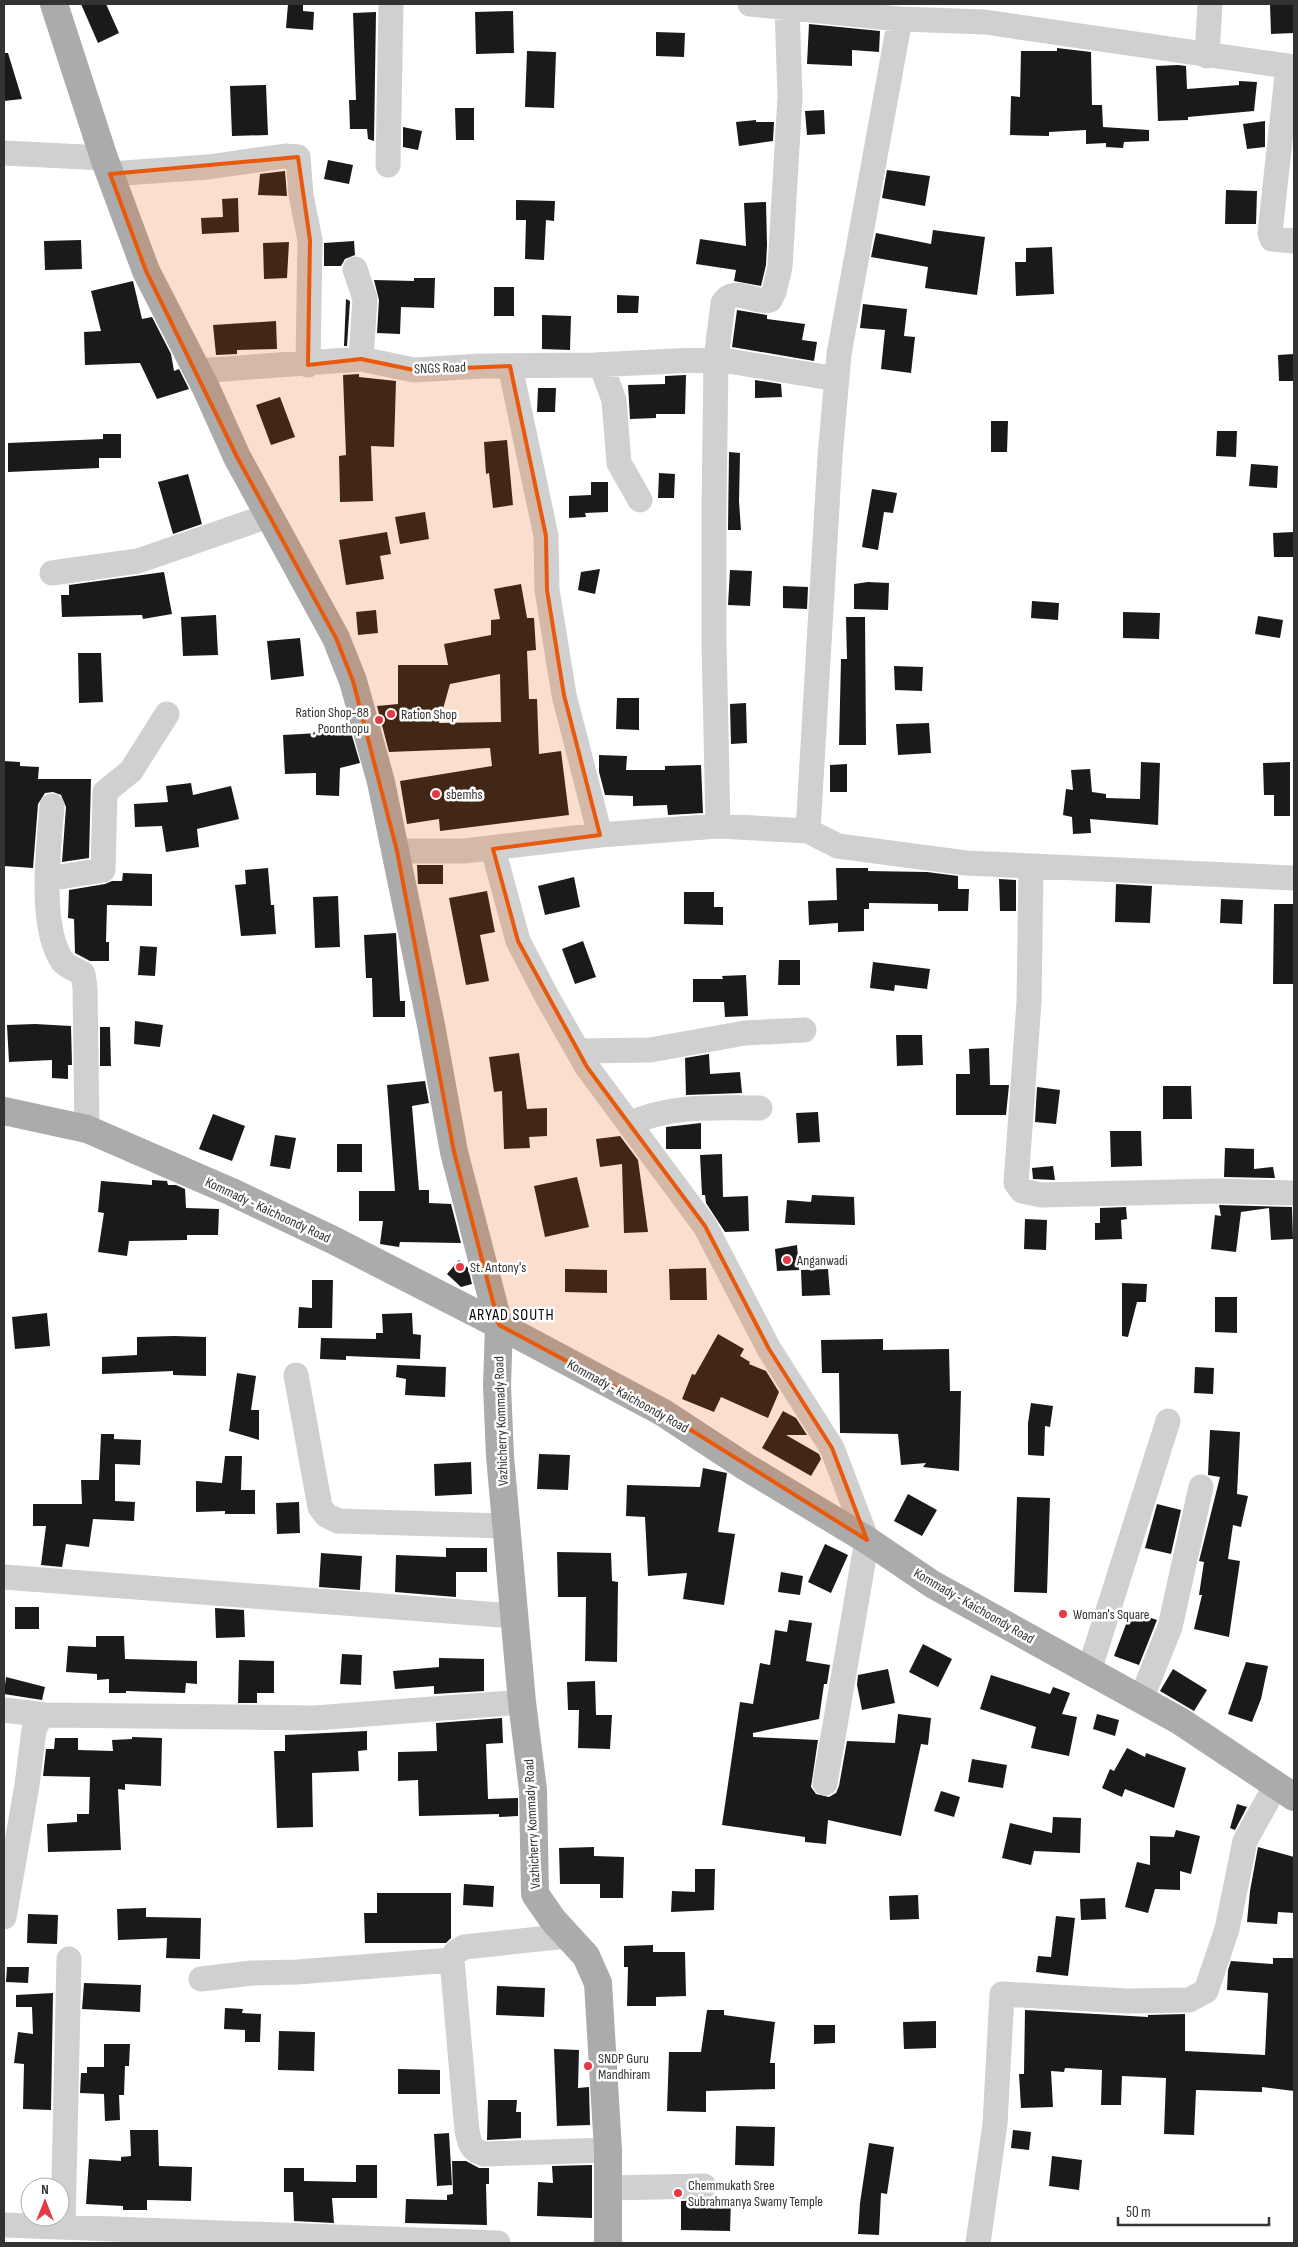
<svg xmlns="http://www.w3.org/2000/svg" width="1298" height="2247" viewBox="0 0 1298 2247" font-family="'Sofia Sans Condensed',sans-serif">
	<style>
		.building { fill: #1a1a1a; fill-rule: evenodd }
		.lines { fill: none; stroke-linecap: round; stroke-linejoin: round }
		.minor { stroke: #d0d0d0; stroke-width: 25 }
		.major { stroke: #ababab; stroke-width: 28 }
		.marked { fill: #e8590c; fill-opacity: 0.2; stroke: #e8590c; stroke-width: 4; stroke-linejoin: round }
		.poi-dot { fill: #e63946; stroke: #fff; stroke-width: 2 }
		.labels { text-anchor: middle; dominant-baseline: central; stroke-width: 5; stroke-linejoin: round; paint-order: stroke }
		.street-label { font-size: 14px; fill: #333; stroke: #fff }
		.poi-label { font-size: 14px; fill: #333; stroke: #fff; text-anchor: start }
		.quarter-label { font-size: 16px; letter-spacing: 1px; fill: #000; stroke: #fff }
	</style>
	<rect width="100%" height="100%" fill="#fff"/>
	<path class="building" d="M81,4h25l13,29 -21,10z
		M288,4h15v7l11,1 -1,18 -27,-2z
		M1270,4h24v29l-23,1z
		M513,11l1,42 -38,1 -1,-42z
		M376,12l-2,129 -6,-2 -1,-10h-17l-1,-29h7l-3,-87z
		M809,24l71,7 -1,21 -27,-2v16l-45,-2z
		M656,32l29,1 -1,24 -28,-1z
		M1057,48l34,4 1,53h10l1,22 46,3v11l-25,1 -1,6 -17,-1v-4l-20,1v-14l-37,2v4l-39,-1 1,-39 9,1 1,-46h36z
		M527,51l29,1 -2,56 -29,-1z
		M4,53h4l14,46 -18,2z
		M1178,65l8,1 1,23 52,-4v-4l18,1 -3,29 -66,6v3l-30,1 -2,-55z
		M266,85l2,50 -36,1 -2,-50z
		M455,108h19v32h-18z
		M824,110l1,24 -18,1 -2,-24z
		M756,120v2h18l-1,19 -34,5 -3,-24z
		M1265,121v26l-18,2 -4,-25z
		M403,127l19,4 -4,19 -15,-3z
		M328,160l25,5 -4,19 -25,-5z
		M887,170l43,6 -5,30 -43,-8z
		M285,171l2,25 -29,-1 2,-21z
		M1226,190l31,1 -1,33h-31z
		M238,198l1,34 -37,2 -1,-16 22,-1 -1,-18z
		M516,200l39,1 -1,20 -8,-1 -2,40 -19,-1 1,-39h-10z
		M766,202l1,43 -1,20 -5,21 -27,-5 2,-11 -40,-6 4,-25 46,7 -2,-43z
		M933,230l52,7 -8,58 -52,-7 3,-21 -57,-10 5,-24 55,11z
		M81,240l1,29 -37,1 -1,-29z
		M354,241l1,14 -10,4 -4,7h-17v-23z
		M289,242l-2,36 -23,1 -1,-36z
		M1052,247l2,47 -38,2 -1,-34h11v-14z
		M414,278h21l-1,30 -33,-1 -1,27 -23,-1 2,-33 -5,-20 40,1z
		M133,281l9,38 10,-2 19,37 3,17 5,-2 10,20 -32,10 -17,-36 -55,2 -1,-33 17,-1 -10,-40z
		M494,287h20v29h-20z
		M617,295l22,1 -1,17h-21z
		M346,299l4,2 -3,45h-3z
		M863,304l44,5 -3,27 11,1 -4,36 -30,-4 4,-39 -25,-2z
		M737,310l30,5v4l38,5 -3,16 15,2 -3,19 -82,-14z
		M542,315l29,1 -1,34 -28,-1z
		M276,321l1,28 -40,1v4l-21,1 -3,-30z
		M1294,354v27h-15l-1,-26z
		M359,374v3l37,4 -2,66 -23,-1 2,55 -33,1 -1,-46 7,-1 -3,-80z
		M686,375l-1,39h-29v4l-26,1 -2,-34 37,-1v-8z
		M755,380l26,4 1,13 -27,1z
		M538,388h18l-1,24h-18z
		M280,397l15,40 -24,8 -15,-40z
		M991,421h17l-1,31h-16z
		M1217,431h20l-1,26 -20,-1z
		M103,434h18v24h-22v10l-91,4v-29l95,-4z
		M507,440l6,65 -20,3 -4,-35 -3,1 -2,-32z
		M729,452l11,1 -1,48 2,29h-13z
		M1251,464l27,2 -1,22 -28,-2z
		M659,473l16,1 -1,24h-16z
		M188,474l14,50 -29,10 -15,-52z
		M591,482h17v30l-23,1 1,4 -17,1v-22l22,-1z
		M872,489l25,4 -4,20 -9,-1 -6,38 -16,-3z
		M425,512l4,27 -29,5 -5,-27z
		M387,532l4,22 -11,2 4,23 -38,6 -7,-45z
		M1294,532v25h-20l-1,-24z
		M600,569l-5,25 -17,-4 3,-18z
		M730,570l22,1 -2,35 -22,-1z
		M164,572l8,42 -29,5 -1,-4 -80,2 -1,-22h8v-10z
		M868,582l21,1 -1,27 -34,-1v-25z
		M521,584l6,34h7l2,32 -9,1 2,48h8l2,55 22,-3 8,64 -129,16 -1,-12 -32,5 -7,-43 92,-15 -2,-18 -101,4 -12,-46 21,-2v-39h50l-4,-21 47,-9v-15l9,-1 -6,-30zM500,674l1,48 -62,1 11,-39z
		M783,586l25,1 -1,22 -24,-1z
		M1032,601l27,2 -1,17 -27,-2z
		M376,610l2,23 -20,2 -2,-23z
		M1123,612l37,1 -1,26 -36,-1z
		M216,615l2,40 -35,1 -2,-39z
		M1258,616l25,4 -3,18 -25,-4z
		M846,617h19l1,128h-27l2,-86h6z
		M300,638l4,38 -33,4 -4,-39z
		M78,653h23l2,49 -24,1z
		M894,666l29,1 -1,24 -27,-1z
		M617,698h22v32l-23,-1z
		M746,703l1,40 -16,1 -1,-40z
		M348,722l12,41 -20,5 -1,28 -23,-1v-22l-31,1 -2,-39 36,-2 -1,-4z
		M929,723l2,30 -33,2 -2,-31z
		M599,755l28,1 -1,14h39v-4l36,-1 2,48 -35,2 -1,-10 -34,1v-10l-28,-1 -6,-23z
		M4,761l16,1v4l19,1 -1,12h53l-2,79 -27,4 4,-55 -5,-12 -8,-3 -8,1 -7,11 -5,64 -29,-2z
		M1141,762l19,1 -2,62 -68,-6 1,14 -18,1 -1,-17 -9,-2 3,-26 7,1 -2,-20 19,-1 2,23 14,2v4l34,1z
		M1290,762v54h-16v-21h-10l-1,-32z
		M847,764v28h-17v-27z
		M191,783l2,12 38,-9 8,33 -42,10 2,18 -33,5 -4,-26 -27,1 -1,-23 34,-2 -2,-16z
		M417,865h26v19h-25z
		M268,868l3,37h3l2,29 -35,2 -6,-51 11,-1 -1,-14z
		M836,868h32v3l59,1 31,4v13h11l-1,22h-30v-7l-69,-1v6h-5v22l-26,1v-9l-29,2 -1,-24 29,-1z
		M123,873l29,1v32l-45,-1 -1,37h3v19h-19l-15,-8 -1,-34 -6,-1 1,-28 36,-6 7,-3h10z
		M574,877l6,30 -35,8 -7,-29z
		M999,879l17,1v31h-16z
		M1116,884l36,2 -2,37 -35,-1z
		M487,891l8,41 -15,3 9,46 -23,4 -17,-87z
		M684,892h30v15h9v18l-39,-1z
		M338,896l2,51 -25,1 -2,-51z
		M1221,899l22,1 -1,24 -22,-1z
		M1274,904h20v80h-21z
		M396,933l4,68h5v16h-32l-1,-39h-6l-2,-43z
		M583,941l13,36 -21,7 -13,-35z
		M140,946l17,1 -2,29 -17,-1z
		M779,960h21v25h-22z
		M873,962l57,7 -3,20 -32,-4 -1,6 -24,-3z
		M746,975l2,41 -23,1 -1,-15h-31v-23h30l-1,-3z
		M135,1021l28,4 -3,22 -26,-3z
		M35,1024l36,2 1,39h-4v14l-16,-1v-18l-43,2 -2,-37z
		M100,1027h10l1,39h-11z
		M896,1035h26l1,30 -26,1z
		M989,1048l1,37h19l-3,30h-50v-41h14l-1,-25z
		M519,1053l8,56 20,-1v28l-18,1 1,11 -26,1 -2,-58 -8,1 -5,-35z
		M709,1054l1,20 30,-2 2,21 -56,2 -1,-37z
		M425,1081l4,22 -17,3 7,84h10v13l22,1 10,39 -61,-1 -1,5 -19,-3 3,-23h-24v-30h36l-8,-106z
		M1163,1086h28l1,33h-29z
		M1037,1087l23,3 -4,34 -21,-2z
		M818,1112l2,30 -22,1 -2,-30z
		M213,1114l32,12 -13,35 -33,-12z
		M701,1123v26h-35v-22z
		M1110,1131h31l1,35 -31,1z
		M275,1135l21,3 -6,31 -20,-3z
		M620,1136l18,24 10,72 -24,1 -2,-69 -22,3 -4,-28z
		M337,1144h25v28h-25z
		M1225,1148l29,1v20l19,-2 2,11 -51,-1z
		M722,1154l1,43 25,-1 1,35 -24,1 -19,-29 -1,-8h-3l-2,-40z
		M1053,1166l2,14 -22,-1 -1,-11z
		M577,1177l12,50 -44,10 -11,-51z
		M152,1180l15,1 1,4h8l9,4 1,19 33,1 -1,26h-31v5l-58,1 -2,15 -29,-4 6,-39 -6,-1 3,-31 51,4z
		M812,1195l42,2 1,28 -70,-2 2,-23 24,2z
		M1219,1205l73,2 1,32 -22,1 -2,-32 -28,4 -5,40 -25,-3 4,-34 6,1z
		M1126,1207l1,12 -6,1 1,19 -27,1v-17h5v-15z
		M1025,1219l22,1 -1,30 -22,-1z
		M797,1245l2,25 -22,1 -2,-22z
		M459,1260l9,8 4,16 -11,3 -14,-13z
		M706,1268l1,32h-37l-1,-31z
		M565,1269l42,1v23l-42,-1z
		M828,1269l2,26 -28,1 -1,-26z
		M312,1280h21l-1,48h-34l1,-21 13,1z
		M1122,1283l25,1 -1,18h-9l-9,35 -6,-1z
		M1215,1297h22v36l-22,-1z
		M47,1313l3,33 -35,3 -3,-32z
		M412,1313l1,21 8,1 -1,24 -74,-3v4l-26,-1 1,-21 55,1v-6h7l-1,-19z
		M718,1334l26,15 -4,7 10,6 -1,2 17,7 13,21 -11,26 -47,-21 -7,15 -32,-13 10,-25 3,1z
		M174,1336l32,1v39l-33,-1v-4l-71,3v-17l35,-2v-18z
		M883,1339v11l66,-1 1,42h11l-2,80 -36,-4 3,-4 -25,2 -3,-31 -58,-1 -1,-60h-17l-1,-33z
		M397,1365l49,2 -1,30 -40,-2 1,-16 -10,-2z
		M1195,1367l19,1 -1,26 -19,-1z
		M237,1373l19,3 -5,34h8v30l-30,-9z
		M1031,1403l22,3 -3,21 -5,-1 -1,30 -16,-1v-32z
		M783,1411l13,7 11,17h-21l33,19 2,5 -10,17 -49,-28z
		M1210,1430l30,2 -3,62 11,2 -7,31 -8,-2 -5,34 12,2 -11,76 -35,-8 8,-34h-3l5,-33 -5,-1 21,-84 -12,-2z
		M101,1434h13v5l27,1 -1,25 -25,-1v37l20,1 -1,19 -41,-2 -4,28 -23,-3 -4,23 -21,-2 5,-39h-13v-22h49l-1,-24h18z
		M539,1454l31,1 -2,35 -31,-1z
		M225,1456h17l-1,34h14v24h-30v-3l-29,1v-31l26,2z
		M471,1462l1,32 -37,2 -1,-32z
		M703,1468l24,5 -9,59 17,2 -11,71 -41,-6 4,-26 -39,3 -3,-59 -19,-1 1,-31 73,2z
		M908,1494l29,16 -15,26 -28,-15z
		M1017,1497l33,1 -3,95 -33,-1z
		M299,1502l1,31 -23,1 -1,-31z
		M1157,1504l24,6 -10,44 -26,-6z
		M825,1544l23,11 -17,38 -23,-11z
		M446,1548h41v24h-31v25l-61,-5 1,-37 50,2z
		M557,1552l54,1 1,28 6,1 -1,80 -32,-1 1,-64h-28z
		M321,1553l41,3 -2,34 -41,-3z
		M781,1572l22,4 -3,19 -22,-3z
		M15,1607h24v22h-24z
		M215,1608l29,2 1,27 -29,1z
		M1131,1611l26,9 -18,45 -25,-9z
		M789,1620l23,3 -6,38 24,4 -3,19h-3l-5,35 -66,14v4l65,3 -7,47 5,7 13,3 7,-4 3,-7 8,-45 48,2 3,-29 33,4 -3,27 -7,-1 -20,92 -73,-16 -2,24 -21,-2v-5l-83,-12 18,-123 13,2 7,-41 10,2 5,-35 12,2z
		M96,1636h28l1,23 72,2v23l-11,-1 -1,10 -59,-2v2h-17v-14l-12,1v-6l-31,-2 2,-26 28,1z
		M923,1644l29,15 -14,28 -29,-15z
		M342,1654l20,1 -1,30 -21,-1z
		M439,1658l45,1v32l-50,3v-8l-39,3 -2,-18 46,-4z
		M239,1660l35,1v32h-17v10h-19z
		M1246,1662l22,4 -7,33 -9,23 -24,-8z
		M888,1669l7,34 -33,7 -5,-25 1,-10z
		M1173,1669l34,21 -13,21 -34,-20z
		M991,1675l59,19 3,-7 17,6 -8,21 15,3 -8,39 -38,-8 5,-21 -56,-18z
		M6,1677l39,10 -3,13 -38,-6z
		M595,1681l1,34h16l-2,34 -32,-1 1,-38h-11l-1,-28z
		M1097,1714l22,6 -4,16 -22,-7z
		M502,1718l1,25 -17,1 2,55 30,-1v18l-19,1v-3l-80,2 -1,-36 -20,1v-29l39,-1 -1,-28z
		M367,1731v19l-9,1 1,20 -47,2 1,54 -36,1 -3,-77h11v-16z
		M132,1737l30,1 -1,48 -36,-2v6l-7,-1 3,61 -73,2 -1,-28 30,-2v-8h12l1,-37 -47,-1 3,-27h8l1,-11h23v12l35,1 -1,-11 20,-1z
		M1127,1748l18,9 1,-4 40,15 -12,40 -49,-19 -3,8 -20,-9 8,-19 4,2z
		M972,1759l35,6 -4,23 -35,-6z
		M941,1791l19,6 -6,20 -20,-6z
		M1237,1804l10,3 -12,23 -5,-2z
		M1053,1817l28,1 -1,35 -46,-2 -3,14 -29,-7 8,-35 42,10z
		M1176,1830l24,6 -9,38 -11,-3v19l-25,-1 -7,24 -23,-6 12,-45 13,3v-29l24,1z
		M594,1847v9l30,1 -1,41h-23v-14h-40l-1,-36z
		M1258,1847l36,10v56l-16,-1 -1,12 -30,-2 3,-31z
		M695,1869h20l-1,41 -43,2 1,-21 23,1z
		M464,1884l30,2 -1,21 -30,-2z
		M377,1893h74v45l-5,5h-81l-1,-30h13z
		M918,1895l1,24 -29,1 -1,-24z
		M1105,1898l1,21 -25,1 -1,-21z
		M146,1908v9l55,1 -1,41 -34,-1 1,-20 -49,2 -1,-31z
		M28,1914l30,1 -1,29 -30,-1z
		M1056,1916l19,2 -7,58 -32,-4 2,-16 13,1z
		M653,1945v7h32l1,44 -30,1v9h-29l1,-39h-4v-21z
		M1273,1958h21v133l-32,-4v5l-66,-2 -2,45 -30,-1 2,-56 -44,-2 -1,29h-20l1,-35 -37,-2 -1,4 -13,-1 2,36 -32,1 -2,-34h5l1,-64 123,7v-2l37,-1v37l80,4 3,-62 -41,-3 1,-20 3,-9 42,3z
		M7,1967h22l-1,16 -22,-1z
		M84,1983l57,2 -1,27 -58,-3z
		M497,1986l48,2 -1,29 -48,-2z
		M53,1993l-2,117 -28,-1 1,-45 -10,-1 4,-31 15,2 -1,-27h-16v-12z
		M225,2008l18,1 -1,4 19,1 -1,28h-15v-12l-21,-1z
		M707,2010h17v5l51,7 -5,41h5v26l-69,2v21l-39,-1 2,-59h32z
		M936,2021v27l-32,1 -1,-27z
		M814,2025h21v18l-21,1z
		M279,2031l36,1 -1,39 -36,-1z
		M104,2044h26l-1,22h-4l-1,29h-5l1,25 -15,1 -1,-27 -24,-1 1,-20h6v-6h17z
		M554,2049l25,1 -1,38 11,-1 1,38 -33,1z
		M398,2069l42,1v24h-42z
		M488,2100h29l-1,12h5v26l-34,2z
		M736,2126l39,1 -1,39 -39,-1z
		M130,2130h28l1,36 33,1 -1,34 -44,-1v10h-24v-4l-37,-2 3,-45 32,2v-4l10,-1z
		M1013,2130l18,2 -2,18 -18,-2z
		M449,2133l3,52 -15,1 -3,-52z
		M869,2143l25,4 -7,47 -6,-1 -2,42 -21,-1 2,-31z
		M1052,2156l30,4 -3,30 -30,-4z
		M452,2161h14l13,7h10v16h-3l1,41 -82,-2 1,-24 41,1v-5l6,-1z
		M356,2165h21v33h-45l2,25 -40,-2 -1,-29h-9v-24h20v13l52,1z
		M592,2165v53l-55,-2 1,-34 15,1 -1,-17z
		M707,2200h24l-1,31 -49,-1v-29z"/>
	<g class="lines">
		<path class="minor" d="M750,4l150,15 85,3 309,45
			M900,19l-61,335 -9,102 -22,375 30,15 128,17 328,15
			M1207,56l3,-52
			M1288,66l-18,167 2,6 22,2
			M4,153l100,5
			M388,165l3,-161
			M110,174l98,-7 77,-11 13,1 3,38 9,45 -2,125
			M355,269l10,30 -4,60
			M601,365l13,35 5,63 21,37
			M510,366l36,170 1,54 17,105 36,140
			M197,371l164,-12 53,11 67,-4 113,-1 122,-6 121,20
			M52,573l86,-12 130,-45
			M52,806c-3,42 -14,120 11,156 4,5 14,8 20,12l2,14 2,141
			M718,826l-4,-185v-129l2,-153 7,-56c11,-18 31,1 47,-3l4,-8 6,-25 10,-170 -3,-90
			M493,849l25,92 28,54 41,72 118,159 64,123 63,99 35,92 -42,243
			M397,851h67l136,-16 118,-9 90,5
			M1031,866l-2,136 -13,181 6,8 19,4 176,-4 77,2
			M47,879l56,-9 2,-78 26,-21 36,-57
			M578,1051l72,-1 95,-17 59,-3
			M629,1124c44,-20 84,-16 131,-16
			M296,1375l24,132 6,8 12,6 167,5
			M4,1577l510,39
			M1089,1671l79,-250
			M1141,1699l29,-72 31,-140
			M4,1710l41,5
			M4,1917l23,-132 7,-55 5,-10 6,-5 270,3 207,-16
			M567,1936l-103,11 -9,6 -3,7 15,171c3,14 4,19 17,23l124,-4
			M201,1979l51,-6 45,-1 155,-12
			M609,2188l95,-2
			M4,2225l494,18
			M63,2226l6,-267
			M978,2243l17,-119 7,-130 125,7 62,-1 17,-9 21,-62 18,-88 31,-56"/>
		<path class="major" d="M54,4l50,154 42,113 60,117 31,69 99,181 17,43 28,101 50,243 23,127 45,173 -2,61 3,70 22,246 11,88 2,104 18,26 33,36 12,27 10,167v93
			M4,1111l83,18 145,63 101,48 166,85 163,87 84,55 121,73 65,44 248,137 114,76"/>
	</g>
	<path class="marked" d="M298,157l12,83 -2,125 53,-6 53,11 96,-4 36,170 1,54 17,105 36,140 -107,14 25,92 69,126 118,159 64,123 63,99 35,92 -205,-128 -163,-87 -45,-173 -57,-301 -44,-170 -17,-43 -99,-181 -91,-186 -36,-97z"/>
	<g class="poi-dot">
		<circle cx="391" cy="714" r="5"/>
		<circle cx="379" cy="720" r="5"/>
		<circle cx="436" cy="794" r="5"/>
		<circle cx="787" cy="1260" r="5"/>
		<circle cx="460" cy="1267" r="5"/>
		<circle cx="1063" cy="1614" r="5"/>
		<circle cx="588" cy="2066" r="5"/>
		<circle cx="678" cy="2193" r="5"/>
	</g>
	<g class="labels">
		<g class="street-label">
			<text transform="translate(440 368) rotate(-2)">SNGS Road</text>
			<text transform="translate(268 1210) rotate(25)">Kommady - Kaichoondy Road</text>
			<text transform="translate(628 1396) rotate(29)">Kommady - Kaichoondy Road</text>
			<text transform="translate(501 1421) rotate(-92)">Vazhicherry Kommady Road</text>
			<text transform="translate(974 1606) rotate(30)">Kommady - Kaichoondy Road</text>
			<text transform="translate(532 1824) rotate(-93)">Vazhicherry Kommady Road</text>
		</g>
		<g class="poi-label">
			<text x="369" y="712" text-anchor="end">Ration Shop-88<tspan x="369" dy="16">, Poonthopu</tspan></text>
			<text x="401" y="714">Ration Shop</text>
			<text x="446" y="794">sbemhs</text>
			<text x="797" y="1260">Anganwadi</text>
			<text x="470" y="1267">St. Antony's</text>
			<text x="1073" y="1614">Woman's Square</text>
			<text x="598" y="2058">SNDP Guru<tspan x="598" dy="16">Mandhiram</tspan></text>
			<text x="688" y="2185">Chemmukath Sree<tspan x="688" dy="16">Subrahmanya Swamy Temple</tspan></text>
		</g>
		<g class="quarter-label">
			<text x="512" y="1315">ARYAD SOUTH</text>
		</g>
	</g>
	<rect width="1298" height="2247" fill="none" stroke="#333333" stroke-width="10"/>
	<g transform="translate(45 2202)"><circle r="24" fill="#ffffff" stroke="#adadad"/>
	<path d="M0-4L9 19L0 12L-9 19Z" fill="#e63946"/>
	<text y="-8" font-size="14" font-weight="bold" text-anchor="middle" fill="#333333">N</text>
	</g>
	<path d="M1118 2217v8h151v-8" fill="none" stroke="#333333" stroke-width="2.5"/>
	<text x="1126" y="2217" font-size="15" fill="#333333" stroke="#ffffff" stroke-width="4" paint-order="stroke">50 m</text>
</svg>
